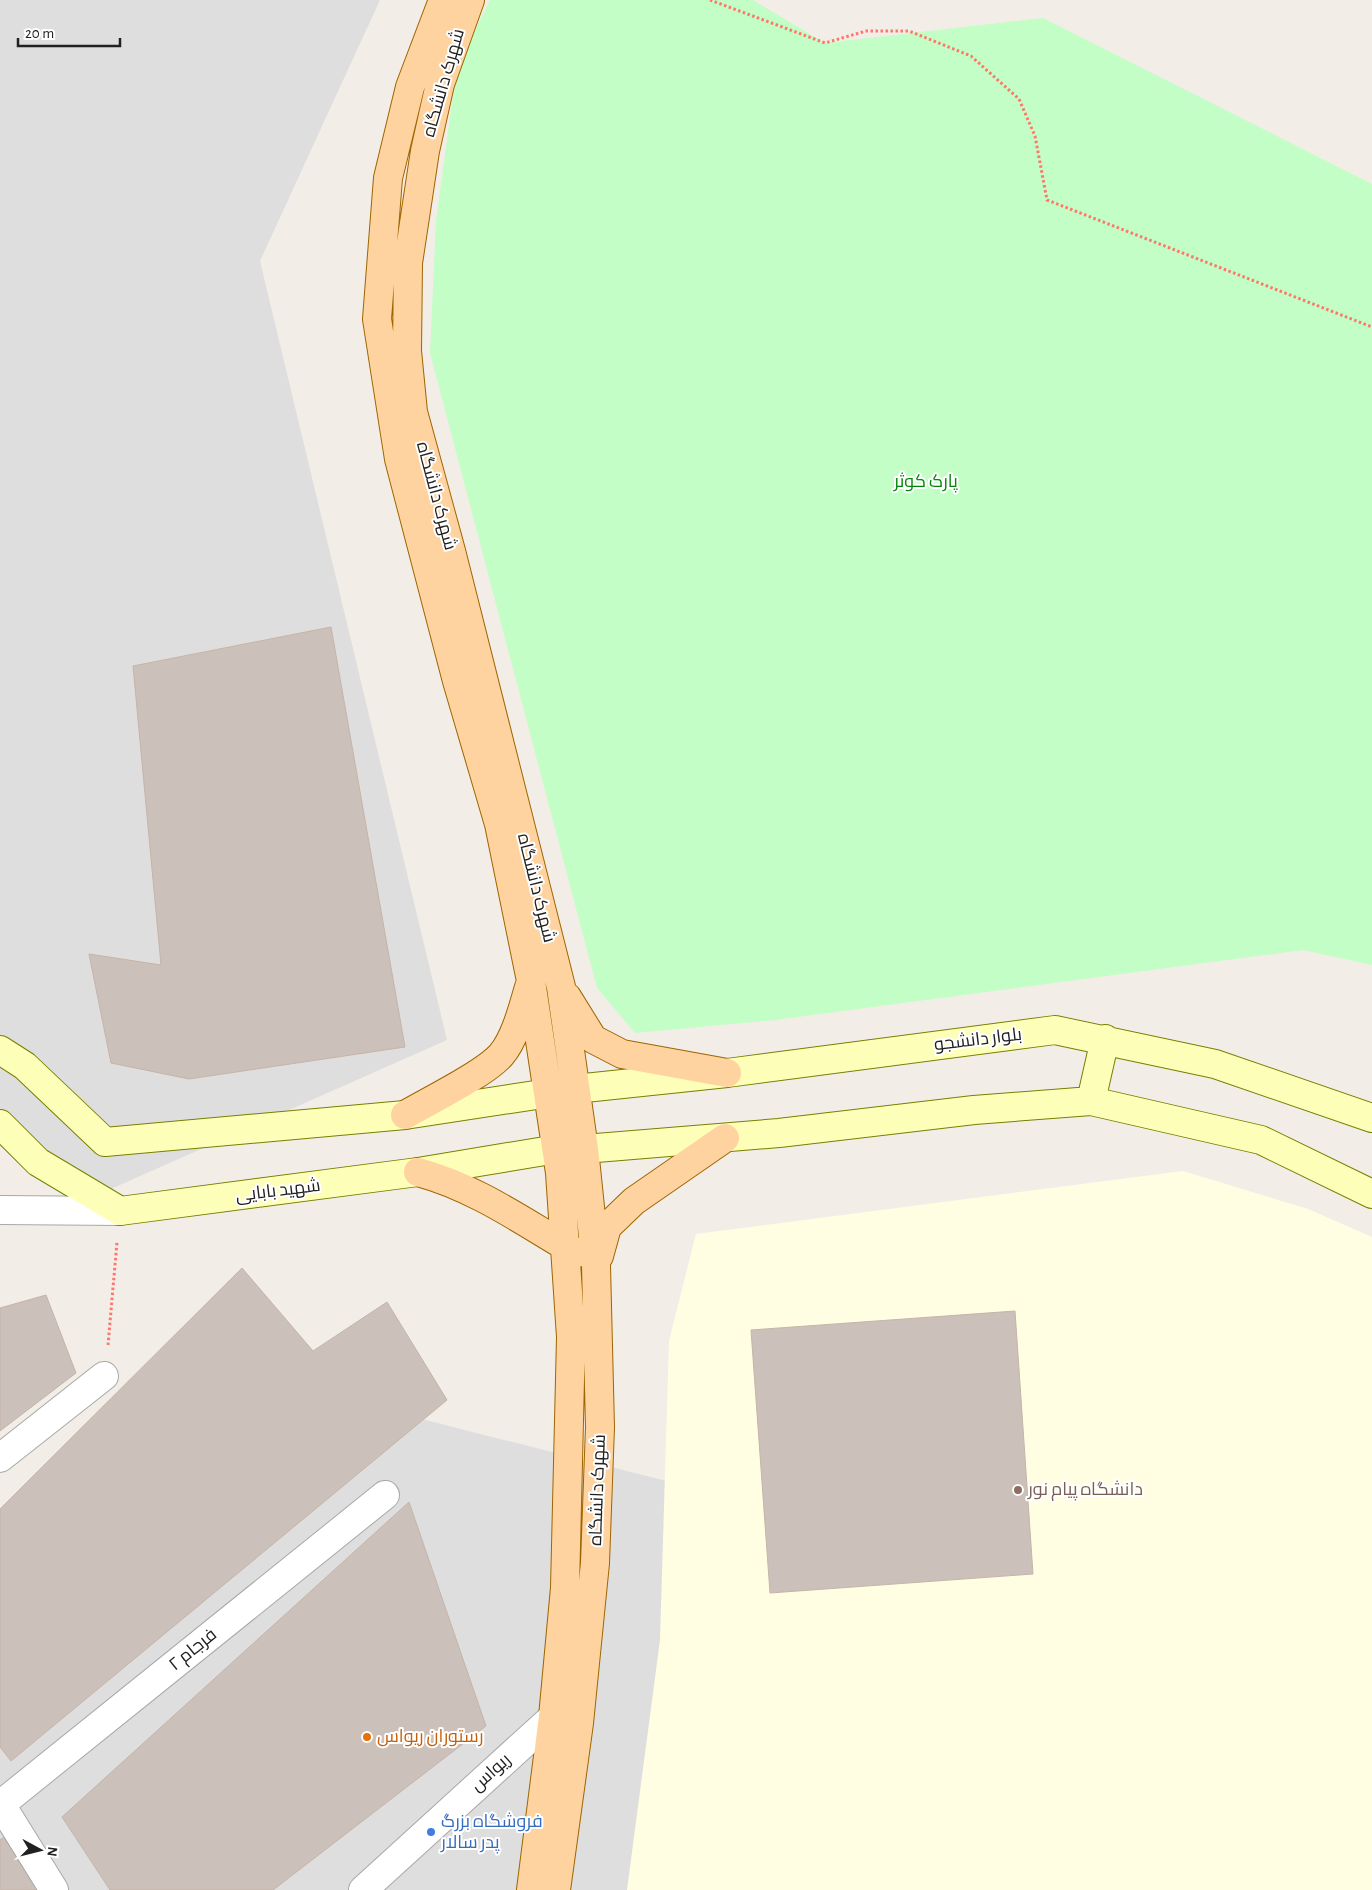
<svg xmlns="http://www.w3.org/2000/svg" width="1372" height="1890" viewBox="0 0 1372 1890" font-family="'Alegreya Sans',Cairo,sans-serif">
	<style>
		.residential { fill: #dfdede }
		.education { fill: #fffee3 }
		.park { fill: #c2fec5 }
		.building { fill: #cbc0ba; stroke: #c5b4a8 }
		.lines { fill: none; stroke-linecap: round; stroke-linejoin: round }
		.street-casing { stroke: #a8a8a8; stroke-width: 30 }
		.secondary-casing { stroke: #768000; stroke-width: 30 }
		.primary-casing { stroke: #9e6500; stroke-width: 30 }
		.path { stroke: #ff766b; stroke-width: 3; stroke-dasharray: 2.5 2.5; stroke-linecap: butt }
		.street { stroke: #fff; stroke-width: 28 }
		.secondary { stroke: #fdffb8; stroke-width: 28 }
		.primary { stroke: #ffd39f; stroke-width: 28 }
		.education-dot { fill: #8d6e63; stroke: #fff; stroke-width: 2 }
		.food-dot { fill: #e8710a; stroke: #fff; stroke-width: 2 }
		.shop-dot { fill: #3f7fe0; stroke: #fff; stroke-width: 2 }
		.labels { text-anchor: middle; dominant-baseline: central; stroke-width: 4; stroke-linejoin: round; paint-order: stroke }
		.street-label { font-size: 18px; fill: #212121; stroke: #fff }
		.park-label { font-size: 18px; fill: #03860a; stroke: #fff }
		.education-label { font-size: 18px; fill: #785e54; stroke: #fff; text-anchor: start }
		.food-label { font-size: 18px; fill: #c56008; stroke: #fff; text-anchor: start }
		.shop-label { font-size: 18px; fill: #366cbe; stroke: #fff; text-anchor: start }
	</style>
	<rect width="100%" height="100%" fill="#f2eee7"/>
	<path class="residential" d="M0,0h380l-120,261 187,779 -352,156 -95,-78z
		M335,1397l698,177 339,316h-1372v-354z"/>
	<path class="education" d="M1183,1171l125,38 64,28v653h-745l33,-250 9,-299 27,-107z"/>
	<path class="park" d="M490,0h263l72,43 218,-25 329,166v781l-69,-15 -528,70 -140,13 -38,-45 -167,-635 6,-132 21,-156z"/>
	<path class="building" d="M331,627l74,420 -216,32 -78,-16 -22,-109 72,11 -28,-299z
		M242,1268l71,83 74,-49 60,98 -436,361 -11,-14v-238z
		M46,1295l30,78 -76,58v-123z
		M1015,1311l18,263 -263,19 -19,-263z
		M409,1502l77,224 -213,164h-163l-48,-73z
		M4,1837l33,53h-37v-50z"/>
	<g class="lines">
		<defs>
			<path id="street" d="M0,1210l120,1
				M0,1458l104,-82
				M0,1803l54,87
				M0,1805l385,-310
				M363,1890l190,-173"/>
			<path id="secondary" d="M0,1050l25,16 80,76 300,-27 170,-26 152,-16 328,-43 160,34 157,54
				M1091,1101l14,-62
				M0,1124l38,38 82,49 298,-39 139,-23h27l195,-16 195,-23 117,-9 170,39 111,54"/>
			<path id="primary" d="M443,0l-33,87 -22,91 -11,141 22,140 58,222 42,143 32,157 29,192 11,164 -6,251 -12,129 -22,173
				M470,0l-30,84 -15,67 -17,112 -1,88 6,61 38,139 110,436 23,162 12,116 4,162 -5,136 -16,160 -23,167
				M567,997l26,42 29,15 105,19
				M405,1115c24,-14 79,-41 96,-60 14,-16 22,-47 28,-68
				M418,1172c59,16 107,51 159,81
				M599,1256l8,-29 27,-26 91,-63"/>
		</defs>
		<use href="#street" class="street-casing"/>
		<use href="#secondary" class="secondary-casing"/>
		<use href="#primary" class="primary-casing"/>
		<path class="path" d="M710,0l115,43 41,-12h43l62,25 48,43 16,37 12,64 325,127
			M108,1345l9,-103"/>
		<use href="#street" class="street"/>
		<use href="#secondary" class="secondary"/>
		<use href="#primary" class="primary"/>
	</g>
	<circle class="education-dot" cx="1018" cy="1490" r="5"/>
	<circle class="food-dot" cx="367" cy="1737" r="5"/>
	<circle class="shop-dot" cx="431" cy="1832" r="5"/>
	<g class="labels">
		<g class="street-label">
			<text transform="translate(444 83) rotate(-74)">شهرک دانشگاه</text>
			<text transform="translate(436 496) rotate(75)">شهرک دانشگاه</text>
			<text transform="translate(536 888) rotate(76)">شهرک دانشگاه</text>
			<text transform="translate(978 1040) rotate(-7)">بلوار دانشجو</text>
			<text transform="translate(278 1191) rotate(-7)">شهید بابایی</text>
			<text transform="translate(598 1490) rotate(-88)">شهرک دانشگاه</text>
			<text transform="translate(193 1650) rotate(-39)">فرجام ۲</text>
			<text transform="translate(491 1773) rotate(-42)">ریواس</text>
		</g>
		<g class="park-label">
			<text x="926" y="482">پارک کوثر</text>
		</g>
		<g class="education-label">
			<text x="1028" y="1490">دانشگاه پیام نور</text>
		</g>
		<g class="food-label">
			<text x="377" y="1737">رستوران ریواس</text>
		</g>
		<g class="shop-label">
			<text x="441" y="1822">فروشگاه بزرگ<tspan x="441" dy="21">پدر سالار</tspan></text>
		</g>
	</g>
	<g transform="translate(40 1850) rotate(97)" stroke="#ffffff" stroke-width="4" paint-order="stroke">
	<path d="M0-4L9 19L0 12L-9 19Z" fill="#212121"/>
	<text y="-8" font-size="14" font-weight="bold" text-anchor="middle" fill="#212121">N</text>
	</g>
	<path d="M18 38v8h102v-8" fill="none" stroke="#212121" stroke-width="2.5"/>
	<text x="25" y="38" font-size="15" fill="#212121" stroke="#ffffff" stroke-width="4" paint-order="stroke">20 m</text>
</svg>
